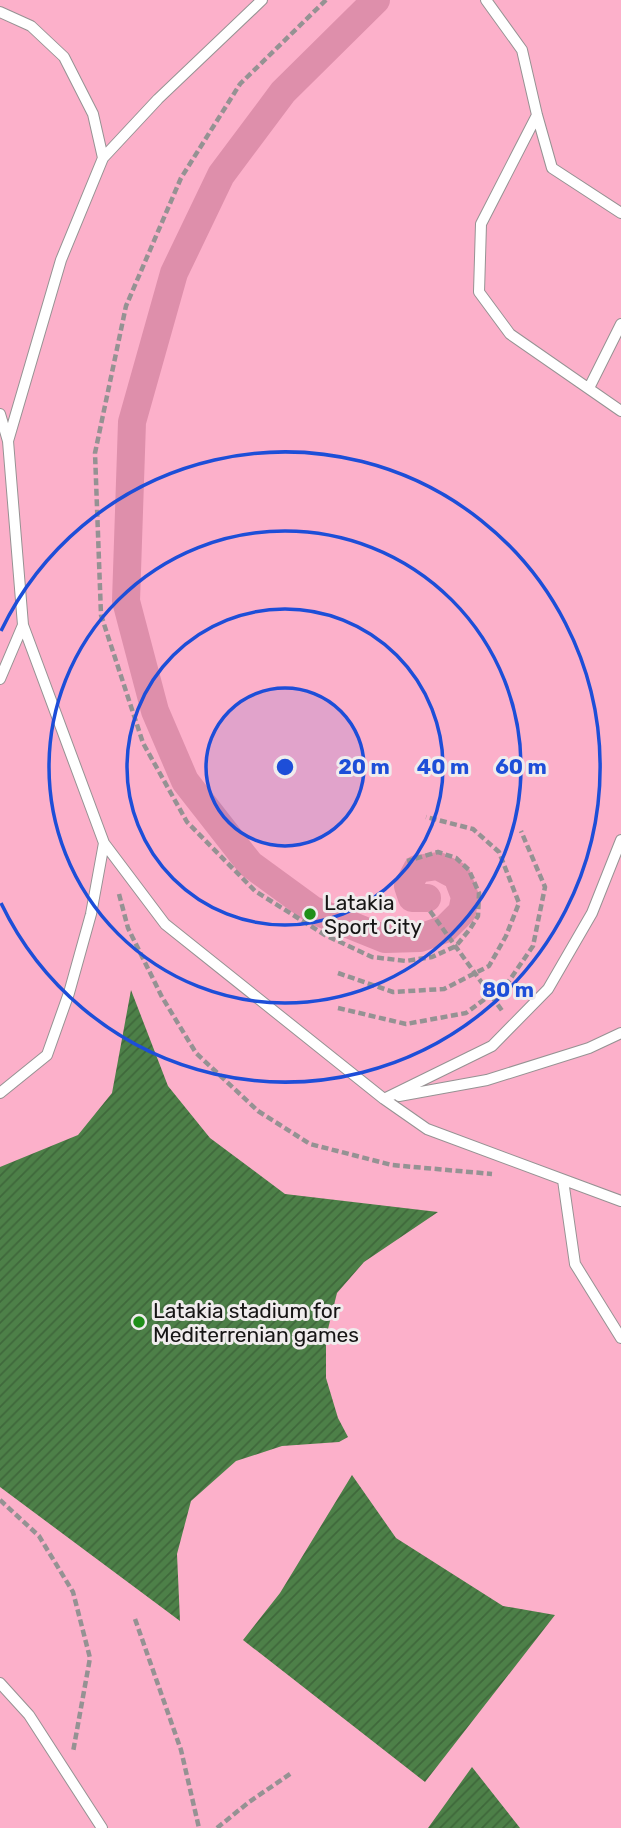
<svg xmlns="http://www.w3.org/2000/svg" width="621" height="1828" viewBox="0 0 621 1828" font-family="Rubik,sans-serif">
	<style>
		.park { fill: #fcb0ca }
		.lines { fill: none; stroke-linecap: round; stroke-linejoin: round }
		.canal { stroke: #de8fab; stroke-width: 28 }
		.building { fill: url(#building-hatch) }
		.lane-casing { stroke: #969293; stroke-width: 12 }
		.path { stroke: #959293; stroke-width: 4.5; stroke-dasharray: 7 3.5; stroke-linecap: butt }
		.lane { stroke: #fff; stroke-width: 10 }
		.ring { fill: none; stroke: #1d4ed8; stroke-width: 3.5 }
		.poi-dot { fill: #1f8f18; stroke: #f0eced; stroke-width: 2.5 }
		.labels { text-anchor: middle; dominant-baseline: central; stroke-width: 6; stroke-linejoin: round; paint-order: stroke }
		.poi-label { font-size: 21px; fill: #161515; stroke: #f0eced; text-anchor: start }
		.centre { fill: #1d4ed8; stroke: #f0eced; stroke-width: 3.5 }
		.ring-label { font-size: 21px; text-anchor: middle; font-weight: bold; fill: #1d4ed8; stroke: #f0eced; stroke-width: 6; stroke-linejoin: round; paint-order: stroke }
	</style>
	<defs>
		<pattern id="building-hatch" width="6" height="6" patternUnits="userSpaceOnUse" patternTransform="scale(1.75)"><rect width="6" height="6" fill="#4d8048"/><path d="M-1 1l2-2M0 6l6-6M5 7l2-2" fill="none" stroke="#3f683b"/></pattern>
	</defs>
	<rect width="100%" height="100%" fill="#f0eced"/>
	<path class="park" d="M0,0h621v1828h-621z"/>
	<g class="lines">
		<path class="canal" d="M376,0l-93,92 -62,83 -47,98 -42,149 -6,179 29,110 30,70 65,83 63,46 72,29 35,-1 25,-9 17,-17 3,-15 -8,-21 -19,-10 -21,3 -9,17 4,12h15"/>
	</g>
	<path class="building" d="M131,990l37,96 42,52 75,56 153,18 -74,50 -27,31 -11,44v41l12,40 10,19 -9,5 -57,4 -46,15 -45,40 -14,53 3,67 -180,-134v-320l78,-32 34,-42z
		M352,1475l44,63 107,68 52,9 -130,167 -182,-142 37,-47z
		M472,1767l48,61h-92z"/>
	<g class="lines">
		<defs>
			<path id="lane" d="M262,0l-104,99 -55,59 -42,102 -53,181 15,184 81,218 61,81 219,175 43,30 194,72
				M486,0l36,50 15,65 15,53 69,45
				M0,12l31,14 33,31 29,57 10,44
				M537,115l-56,109 -2,68 31,42 111,77
				M589,388l32,-64
				M0,414l8,27
				M0,679l23,-54
				M0,1093l47,-38 22,-62 22,-79 13,-71
				M399,1096l88,-16 102,-32 32,-15
				M384,1099l108,-53 56,-57 44,-76 29,-73
				M563,1180l12,84 46,74
				M0,1683l29,32 73,113"/>
		</defs>
		<use href="#lane" class="lane-casing"/>
		<path class="path" d="M326,0l-86,84 -59,94 -55,128 -31,147 6,162 42,128 44,79 68,69 70,44 47,22 34,4 26,-4 24,-11 14,-17 8,-13 1,-23 -10,-23 -13,-12 -18,-6 -31,9
			M119,894l9,34 34,69 34,56 62,58 52,33 82,21 100,9
			M430,911l73,101
			M338,973l55,19 51,-3 45,-23 17,-30 13,-33 -20,-51 -26,-23 -47,-12
			M338,1008l68,16 60,-11 43,-32 24,-35 12,-59 -24,-56
			M0,1500l39,36 34,56 17,66 -17,94
			M135,1619l46,131 18,78
			M217,1828l32,-26 44,-30"/>
		<use href="#lane" class="lane"/>
	</g>
	<circle cx="285" cy="767" r="79" fill="#1d4ed8" fill-opacity=".12"/>
	<g class="ring">
		<circle cx="285" cy="767" r="79"/>
		<circle cx="285" cy="767" r="158"/>
		<circle cx="285" cy="767" r="236"/>
		<path d="M1 631A315 315 0 1 1 1 903"/>
	</g>
	<g class="poi-dot">
		<circle cx="310" cy="914" r="7"/>
		<circle cx="139" cy="1322" r="7"/>
	</g>
	<g class="labels">
		<g class="poi-label">
			<text x="324" y="902">Latakia<tspan x="324" dy="24">Sport City</tspan></text>
			<text x="153" y="1310">Latakia stadium for<tspan x="153" dy="24">Mediterrenian games</tspan></text>
		</g>
	</g>
	<circle cx="285" cy="767" r="10" class="centre"/>
	<g class="ring-label">
		<text x="364" y="774">20 m</text>
		<text x="443" y="774">40 m</text>
		<text x="521" y="774">60 m</text>
		<text x="508" y="997">80 m</text>
	</g>
</svg>
